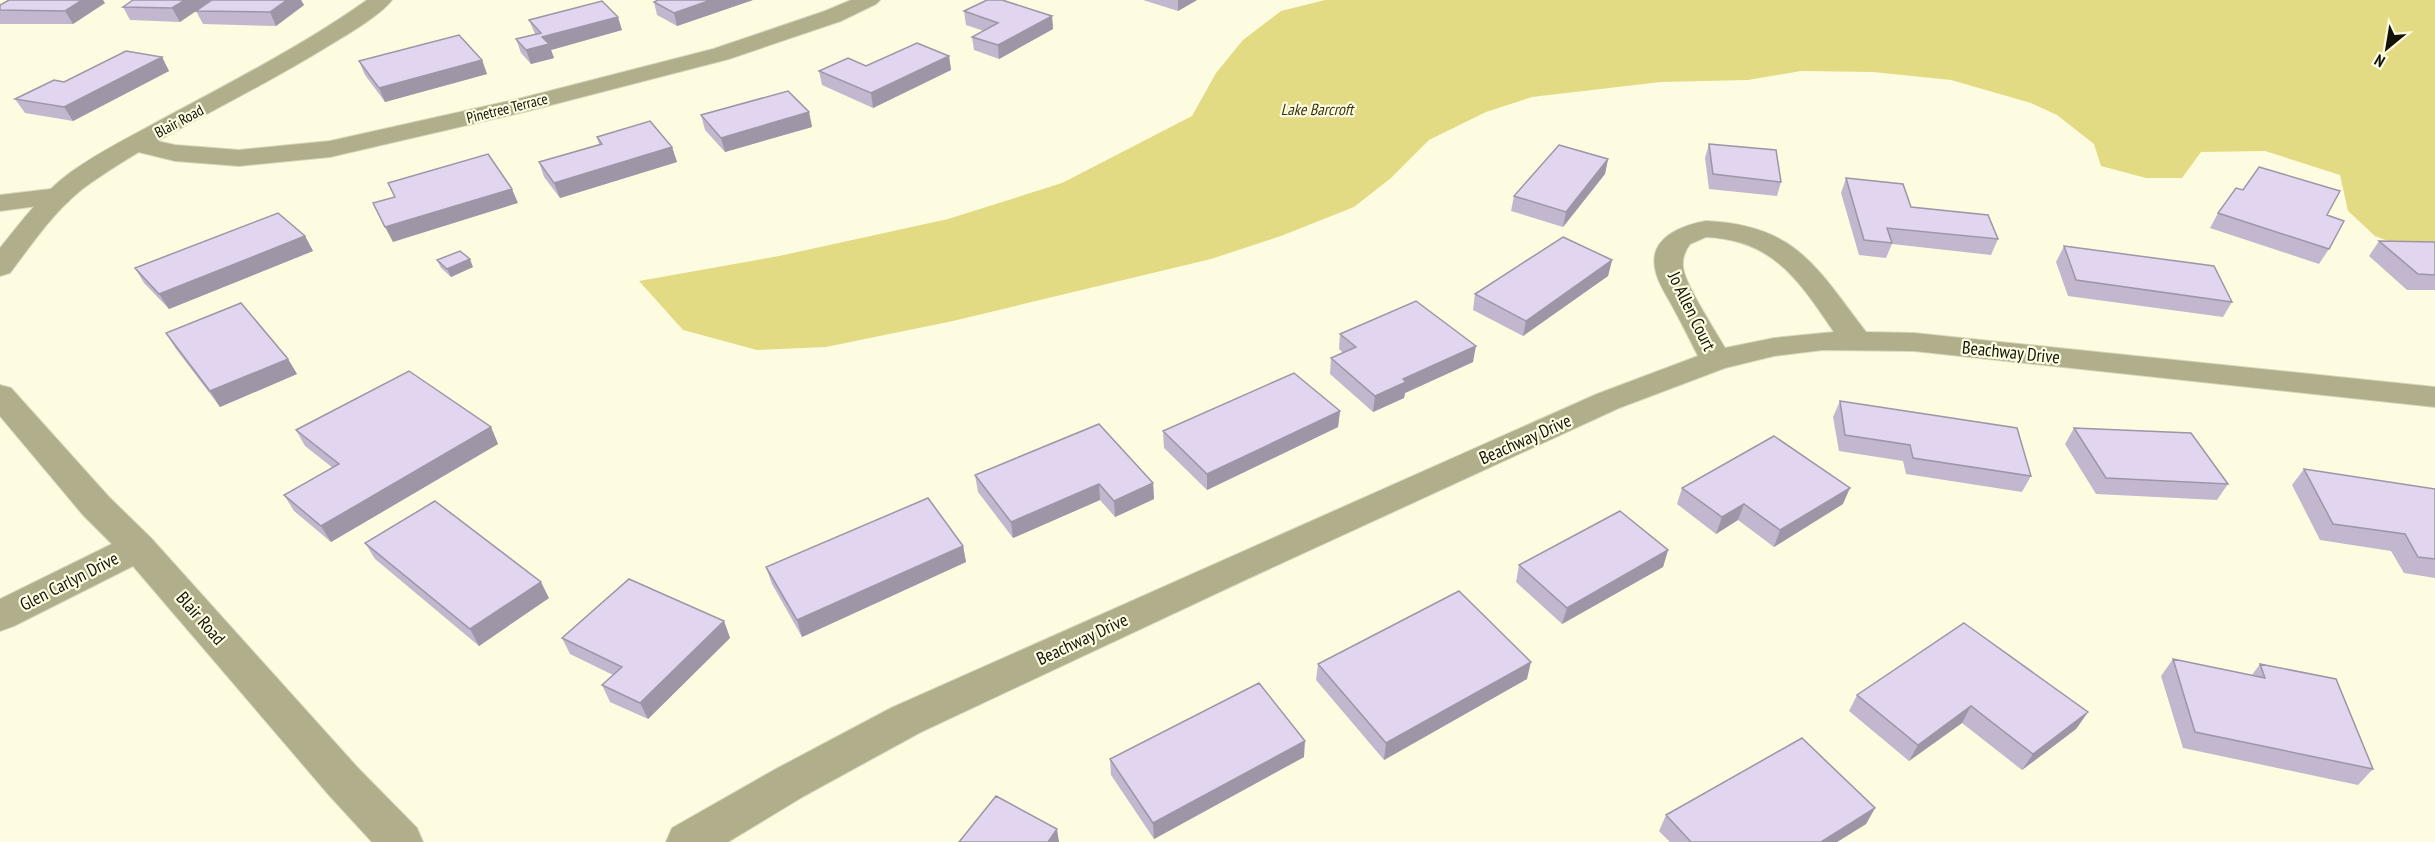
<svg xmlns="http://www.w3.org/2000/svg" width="2435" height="842" viewBox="0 0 2435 842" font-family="'PT Sans Narrow',sans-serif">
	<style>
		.water { fill: #e3db84 }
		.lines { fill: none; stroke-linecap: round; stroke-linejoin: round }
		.minor-casing { stroke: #d8d7bd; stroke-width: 2 }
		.tertiary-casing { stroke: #d8d7bd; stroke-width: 2 }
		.minor { fill: #b1ae8b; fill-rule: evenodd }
		.tertiary { fill: #b1ae8b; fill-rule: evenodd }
		.wall { fill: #c2b7ce }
		.shaded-wall { fill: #9e95a7 }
		.building { fill: #e2d5ef; stroke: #9e95a7; stroke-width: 1.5 }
		.labels { text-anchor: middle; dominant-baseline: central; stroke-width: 4.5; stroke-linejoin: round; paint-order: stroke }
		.far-street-label { font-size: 15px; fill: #121208; stroke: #fefce0 }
		.far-water-label { font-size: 16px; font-style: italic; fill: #37330d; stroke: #fefce0 }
		.street-label { font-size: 18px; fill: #121208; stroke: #fefce0 }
	</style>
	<rect width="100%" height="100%" fill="#fefce0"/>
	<path class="water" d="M1325,0h1110v259l-60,-23 -27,-25 -8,-36 -75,-24 -64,1 -19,26h-36l-45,-12 -7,-22 -37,-29 -26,-12 -80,-23 -78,-8 -72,-1 -53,9 -87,2 -129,15 -46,15 -57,28 -38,38 -37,29 -73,29 -70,23 -258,62 -127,26 -69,3 -74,-20 -44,-49 140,-25 169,-37 114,-36 130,-67 24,-43 27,-33 38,-29z"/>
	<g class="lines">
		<defs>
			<path id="minor" d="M851,0h29l-4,4 -35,17 -112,38 -205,53 -194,45 -91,9 -64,-5 -49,-12 -4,-5 4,-5 9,-3 40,9 64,5 91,-9 192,-43 191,-49 112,-38z
				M59,188l9,2 4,6 -4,6 -68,9v-16z
				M1706,221c90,4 110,46 160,111l48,1 521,54v20l-521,-56 -91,-1 -49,6 -49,12 -106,40 -374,172 -324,152 -117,64 -76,46h-62l6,-14 102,-58 117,-62 706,-314 101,-38c-9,-18 -18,-36 -28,-54 -6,-11 -13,-21 -15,-34 -6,-31 28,-43 51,-47zM1706,237c68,3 93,44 128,95l-60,6 -49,10c-10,-18 -40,-63 -42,-81 -1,-9 2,-16 7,-23z"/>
			<path id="tertiary" d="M367,0h25c-12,16 -49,37 -67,48 -76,47 -159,83 -233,134 -33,22 -58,59 -82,91l-10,3v-28c22,-27 43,-56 71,-76 31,-22 66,-39 99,-57 67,-36 135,-71 197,-115z
				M0,385l11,3 98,109 42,41 207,230 59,60 6,14h-51l-44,-48 -195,-228 -119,60 -14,5v-32l112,-55 -29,-29 -83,-99z"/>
		</defs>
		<use href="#minor" class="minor-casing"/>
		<use href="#tertiary" class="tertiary-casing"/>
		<use href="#minor" class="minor"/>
		<use href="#tertiary" class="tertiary"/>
	</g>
	<path class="wall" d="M212,0h89l3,5 -28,21 -73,-2 -7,-13 11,-7 -27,18 -50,-2 -7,-13z
		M658,0h95l-76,26 -20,-11 -3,-13z
		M1143,0h54l-19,11z
		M105,3l-32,21h-73v-19z
		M964,11l88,5 1,13 -54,30 -25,-9 -2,-13 12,-6 -18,-6z
		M529,20l93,10 -71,20 3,8 -23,6 -10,-11 -5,-14 19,-5z
		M949,56l2,14 -78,38 -51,-23 -3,-14 47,-5z
		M162,57l7,14 -96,50 -48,-8 -10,-14 49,-17z
		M482,60l5,14 -102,28 -20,-27 -6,-14z
		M809,112l3,15 -87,25 -20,-22 -4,-15z
		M597,137l75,10 5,15 -117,36 -16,-21 -5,-15 60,-18z
		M1709,144l72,38 -4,14 -68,-7 -4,-31z
		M1608,159l-3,15 -42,53 -52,-16 3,-15z
		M1846,178l65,29 87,32 -7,16 -99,-11 -6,14 -27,-3 -18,-62z
		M2243,190l84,25 2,34 -10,15 -109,-36 8,-15z
		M305,236l8,15 -144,58 -25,-26 -9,-15z
		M2379,241l56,1v48h-28l-38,-34z
		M2064,246l168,56 -9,15 -155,-21 -12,-34z
		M437,260l36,7 -22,10 -10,-9z
		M1612,260l-4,16 -85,60 -50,-26 2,-16z
		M166,333l122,26 9,15 -77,33 -44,-58z
		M1340,334l133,28 -68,31 -1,5 -31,14 -43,-38 1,-16 12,-5 -4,-4z
		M1840,401l191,75 -9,16 -116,-18 -3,-13 -64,-10 -6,-34z
		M1340,411l-2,16 -131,63 -43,-42 -1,-17z
		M491,427l7,17 -167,98 -37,-31 -10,-16 49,-27 -28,-22 -9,-16z
		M2074,428l154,56 -11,16 -121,-6 -31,-50z
		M2304,469l131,20v89l-31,-5 -13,-22 -71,-11 -28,-55z
		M975,475l178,8 1,16 -39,18 -15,-17 -87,38 -35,-46z
		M1682,488l161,16 -69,43 -36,-27 -22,14 -39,-30z
		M365,543l184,55 -70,48 -104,-87z
		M963,546l3,16 -164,75 -30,-53 -6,-17z
		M1668,550l-5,17 -101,57 -46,-42 3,-17z
		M724,621l6,17 -82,81 -38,-17 -8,-17 11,-10 -43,-21 -8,-16z
		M2173,659l79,16 8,-11 113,105 -15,16 -175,-37 -22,-72z
		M1318,664l209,15 -143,81 -68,-80z
		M1857,695l231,17 -12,17 -54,41 -60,-47 -53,38 -60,-50z
		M1304,757l-150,82 -43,-64 -1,-16z
		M1875,808l-9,16 -29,18h-167l-11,-11 7,-16z"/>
	<path class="shaded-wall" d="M82,0h21l2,3 -32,21 -8,-13z
		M185,0h26l-31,22 -8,-14z
		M287,0h14l3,5 -28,21 -6,-14z
		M711,0h42l-76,26 -3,-13z
		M1178,0h19l-19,11z
		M1052,16l1,13 -54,30 -1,-14z
		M618,17l4,13 -71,20 3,8 -23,6 -5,-14 16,-13z
		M949,56l2,14 -78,38 -2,-15z
		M162,57l7,14 -96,50 -9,-14z
		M482,60l5,14 -102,28 -6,-14z
		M809,112l3,15 -87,25 -4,-14z
		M672,147l5,15 -117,36 -6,-15z
		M1608,159l-3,15 -42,53 3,-15z
		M512,189l6,14 -125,39 -8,-15z
		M305,236l8,15 -144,58 -10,-15z
		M470,259l3,8 -22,10 -4,-8z
		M1612,260l-4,16 -85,60 3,-15z
		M1476,346l-3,16 -68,31 -1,5 -31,14 2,-16 28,-17z
		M288,359l9,15 -77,33 -10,-16z
		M1340,411l-2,16 -131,63v-16z
		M491,427l7,17 -167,98 -10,-16z
		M1153,483l1,16 -39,18 -1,-16z
		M1099,484l1,16 -87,38 -2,-16z
		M1850,488l-7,16 -69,43 6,-17z
		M1744,504l-6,16 -22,14 6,-17z
		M963,546l3,16 -164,75 -5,-17z
		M1668,550l-5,17 -101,57 5,-16z
		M541,582l8,16 -70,48 -9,-17z
		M724,621l6,17 -82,81 -8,-16z
		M1531,662l-4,17 -143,81 2,-17z
		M1971,706l-9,17 -53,38 9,-16z
		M2088,712l-12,17 -54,41 11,-16z
		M1305,741l-1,16 -150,82 -1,-16z
		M1875,808l-9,16 -29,18h-16z
		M1057,829l2,13h-11z"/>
	<path class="building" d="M9,0h73l-17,11 -65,-1v-5z
		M133,0h52l-13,8 -49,-1z
		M212,0h75l-17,12 -74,-1z
		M658,0h53l-37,13 -20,-11z
		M987,0h15l50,16 -54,29 -26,-8 26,-14 -34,-12z
		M602,1l16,16 -76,20 7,7 -23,6 -10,-11 25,-6 -12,-13z
		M459,35l23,25 -103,28 -20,-27z
		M917,43l32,13 -78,37 -52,-22 29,-13 18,8z
		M126,51l36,6 -98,50 -49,-8 39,-19 10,2z
		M788,91l21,21 -88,26 -20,-23z
		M650,121l22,26 -118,36 -15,-21 63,-18 -5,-7z
		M1709,144l67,6 5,32 -68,-8z
		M1559,145l49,14 -42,53 -52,-16z
		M488,154l24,35 -127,38 -12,-24 22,-6 -7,-14z
		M2259,167l81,24 -13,24 17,6 -15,28 -111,-36 18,-25 7,2z
		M1846,178l57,6 8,23 77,8 10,24 -111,-11 5,15 -28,-3z
		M278,213l27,23 -146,58 -24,-26z
		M1563,237l49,23 -86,61 -51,-27z
		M2379,241l56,1v33l-17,-1z
		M2064,246l150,20 18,36 -156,-22z
		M460,251l10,8 -23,10 -10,-9z
		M1416,301l60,45 -73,33 3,3 -31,14 -44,-38 25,-11 -16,-13z
		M241,303l47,56 -78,32 -44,-58z
		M409,371l82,56 -170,99 -37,-31 55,-31 -43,-34z
		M1294,373l46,38 -133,63 -44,-43z
		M1840,401l177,27 14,48 -118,-18 -3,-13 -65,-10z
		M1099,424l54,59 -39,18 -15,-17 -88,38 -36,-47z
		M2074,428l117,5 37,51 -122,-6z
		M1774,436l76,52 -70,42 -36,-26 -22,13 -40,-29z
		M2304,469l131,20v70l-17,-2 -13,-23 -72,-10z
		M928,498l35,48 -166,74 -31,-53z
		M435,501l106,81 -71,47 -105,-86z
		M1620,511l48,39 -101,58 -48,-43z
		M629,579l95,42 -84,82 -38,-18 20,-18 -60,-29z
		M1459,591l72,71 -145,81 -68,-79z
		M1964,623l124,89 -55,42 -62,-48 -53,39 -61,-50z
		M2173,659l92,19 -5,-14 76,15 37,90 -178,-37z
		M1259,683l46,58 -152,82 -43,-64z
		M1802,738l73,70 -54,34h-130l-25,-27z
		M996,796l61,33 -9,13h-89z"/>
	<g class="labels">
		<g class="far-street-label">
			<text transform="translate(507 108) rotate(-14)">Pinetree Terrace</text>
			<text transform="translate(179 121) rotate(-28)">Blair Road</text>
		</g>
		<g class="far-water-label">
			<text x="1317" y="109">Lake Barcroft</text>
		</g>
		<g class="street-label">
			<text transform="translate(1692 311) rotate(64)">Jo Allen Court</text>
			<text transform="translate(2011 352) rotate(6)">Beachway Drive</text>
			<text transform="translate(1525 439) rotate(-24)">Beachway Drive</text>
			<text transform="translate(69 581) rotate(-27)">Glen Carlyn Drive</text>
			<text transform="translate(201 618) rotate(49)">Blair Road</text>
			<text transform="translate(1082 639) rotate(-25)">Beachway Drive</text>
		</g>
	</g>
	<g transform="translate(2387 48) rotate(210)" stroke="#fefce0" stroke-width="4.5" paint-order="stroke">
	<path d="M0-4.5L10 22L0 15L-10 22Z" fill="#121208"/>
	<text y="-9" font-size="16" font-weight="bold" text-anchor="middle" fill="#121208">N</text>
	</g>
</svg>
